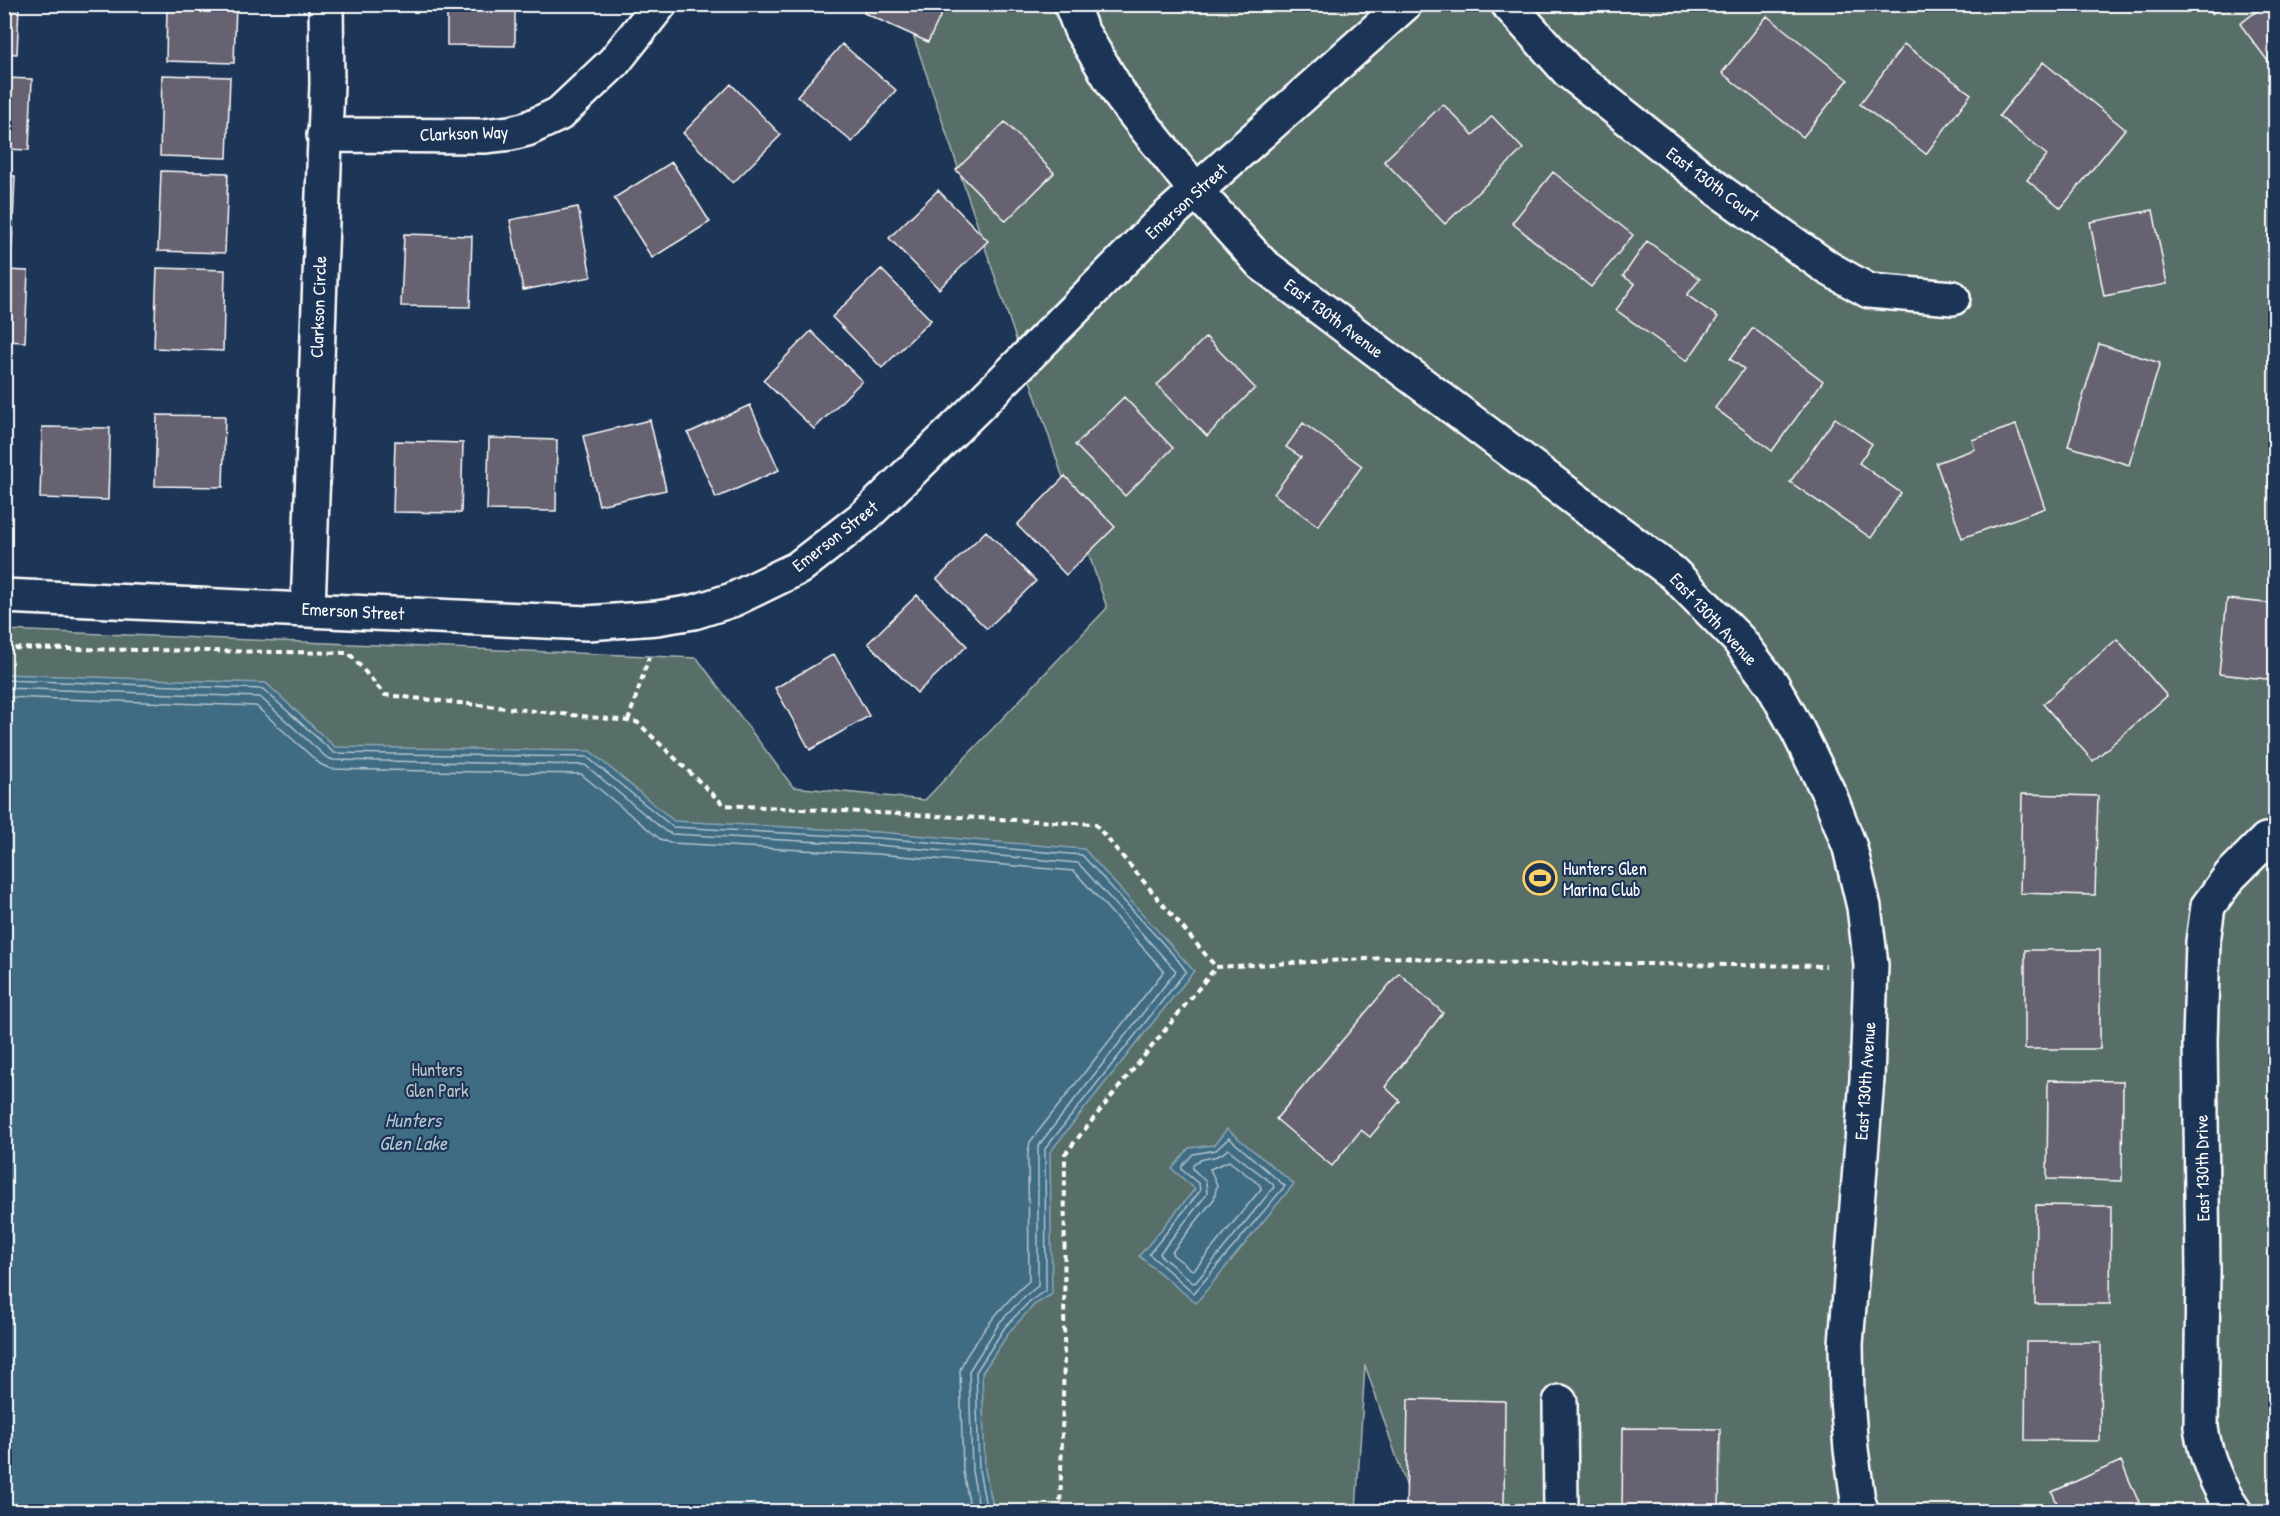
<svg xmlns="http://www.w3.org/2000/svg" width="2280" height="1516" viewBox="0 0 2280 1516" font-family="'Patrick Hand',sans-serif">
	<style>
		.green { fill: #586e69; stroke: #acb6b4; stroke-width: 1.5 }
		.water { fill: #3f6c83; stroke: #8ca7b5; stroke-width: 1.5 }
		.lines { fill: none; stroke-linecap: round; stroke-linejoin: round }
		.shore { stroke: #b2c4cd; stroke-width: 1.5 }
		.building { fill: #666271; stroke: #fff; stroke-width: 1.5 }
		.minor-casing { stroke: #fff; stroke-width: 38 }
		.path { stroke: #fff; stroke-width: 4; stroke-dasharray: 6 4.5; stroke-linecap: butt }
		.minor { stroke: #1d3557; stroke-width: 33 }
		.labels { text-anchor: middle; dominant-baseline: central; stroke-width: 4.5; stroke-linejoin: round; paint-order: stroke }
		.street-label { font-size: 18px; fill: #fff; stroke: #1d3557 }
		.poi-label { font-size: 18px; fill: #fff; stroke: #1d3557; text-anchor: start }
		.park-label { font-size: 18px; fill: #bcc5c3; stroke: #1d3557 }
		.water-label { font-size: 20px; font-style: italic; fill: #b2c4cd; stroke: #1d3557 }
	</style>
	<rect width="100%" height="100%" fill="#1d3557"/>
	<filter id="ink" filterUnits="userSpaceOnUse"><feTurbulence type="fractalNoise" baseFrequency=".0167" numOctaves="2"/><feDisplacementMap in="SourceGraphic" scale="12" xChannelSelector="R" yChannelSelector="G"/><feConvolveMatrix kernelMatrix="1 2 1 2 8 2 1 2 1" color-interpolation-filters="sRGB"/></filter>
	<g filter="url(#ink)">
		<path class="green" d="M903,5h1372v1506h-860l-50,-146 -9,146 -1351,1v-882l692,28 96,129 132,13 182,-192z"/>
		<path class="water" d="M5,674l261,9 69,64 255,4 84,70 204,11 206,17 110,122 -144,181 2,142 -18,11 -24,26 -28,42 3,97 9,41h-989z
			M1227,1129l67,55 -98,119 -57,-47 56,-67 -23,-20 17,-21 25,-3z"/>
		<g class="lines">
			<path class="shore" d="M4,680l259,9 71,64 253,4 86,70 205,11 204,17 95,104 9,12 -141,178 1,141 -16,11 -25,26 -29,45 3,98 8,42
				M4,688l256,9 66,60 7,3 252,5 80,66 7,3 205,11 201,18 98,108 -138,175v140l-13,10 -25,26 -31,49 3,100 8,41
				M4,697l252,9 64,58 11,5 250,5 79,65 10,4 207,11 197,17 90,100 -134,171 -2,11 1,128c-23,20 -39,39 -56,65 -5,8 -11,15 -13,25l3,101 8,40
				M1229,1138l56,48 -91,107 -45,-39 51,-63 -1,-7 -17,-14v-4l11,-12 23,-4z
				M1228,1149l45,35 1,3 -78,95 -3,1 -32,-27 -1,-3 47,-59 -1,-12 -13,-13v-4c8,-10 22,-3 35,-16z
				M1229,1161l31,24 1,4 -66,80 -3,1 -19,-15 -1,-3 42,-53 3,-14 -7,-16z"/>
		</g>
		<path class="building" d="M4,4h15l-2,50 -13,-1z
			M167,4h69l-2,59 -68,-2z
			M447,4h68v42l-68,-1z
			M868,4h78l-18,38 -64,-29z
			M2201,4h19l-8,10z
			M2266,4h10v68l-36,-48z
			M1767,16l81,64 -45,57 -81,-64z
			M842,44l54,46 -44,52 -55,-46z
			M1904,44l67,50 -45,60 -66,-50z
			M2043,62l82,67 -64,79 -34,-28 20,-25 -48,-39z
			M162,75l68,2 -3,81 -67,-2z
			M4,78l28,1 -3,71 -25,-1z
			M731,84l50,51 -48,48 -50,-50z
			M1443,104l30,31 19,-19 31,33 -78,75 -61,-63z
			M1005,122l49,51 -48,48 -50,-51z
			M672,162l38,60 -58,36 -38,-60z
			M161,171l67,2 -3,80 -67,-2z
			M1553,172l80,63 -42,52 -79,-64z
			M4,175l11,1 -3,71h-8z
			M938,190l50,51 -49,48 -50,-51z
			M578,207l13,70 -68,13 -13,-70z
			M2153,210l14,74 -63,12 -14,-74z
			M404,234l68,2 -2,71 -69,-1z
			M1647,241l53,38 -13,16 31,22 -31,44 -71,-51 19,-26 -12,-8z
			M157,268l68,2 -2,81 -69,-3z
			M881,269l50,51 -49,48 -50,-51z
			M4,270l24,1 -3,71 -21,-1z
			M1753,328l70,53 -51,70 -57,-43 29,-39 -14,-10z
			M811,331l51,50 -48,48 -51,-49z
			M1206,337l49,51 -48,48 -50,-51z
			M2099,344l61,19 -31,102 -61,-19z
			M1124,397l49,51 -48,48 -50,-51z
			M750,405l29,65 -63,28 -28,-65z
			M157,415l68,1 -2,71 -68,-1z
			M1835,418l37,26 -13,19 42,30 -30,45 -81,-56z
			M650,420l16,70 -67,15 -16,-69z
			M1303,423l59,43 -44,60 -44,-32 27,-37 -15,-10z
			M2016,425l29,83 -83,30 -26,-75 39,-14 -3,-9z
			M42,427l68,1 -2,72 -68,-2z
			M489,438l68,2 -1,71 -69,-1z
			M395,441l68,2 -2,70 -68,-1z
			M1065,476l50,51 -49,48 -49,-50z
			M986,531l50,50 -49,48 -50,-50z
			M917,595l50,51 -50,47 -49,-50z
			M2227,599l49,5v76l-57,-6z
			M2117,639l50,57 -74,65 -50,-57z
			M834,654l35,62 -59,34 -35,-62z
			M2022,794l76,2 -3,99 -75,-2z
			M2025,950h75v99h-75z
			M1399,973l44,40 -58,74 15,14 -30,36 -9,-7 -29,36 -56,-47z
			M2048,1080l75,1 -1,100 -75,-2z
			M2036,1205l75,1 -1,98h-75z
			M2026,1342h75l-1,99 -75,-1z
			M1408,1399l97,2 -1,111h-98z
			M1623,1428l97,1 -1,83h-97z
			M2121,1461l22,51h-82l-9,-20z"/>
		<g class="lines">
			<defs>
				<path id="minor" d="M1071,4l10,26 41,68 74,93 66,73 411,309 65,66 34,45 26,47 32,65 20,52 14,59 7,58 -4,114 -21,265 1,56 4,49 7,52 4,11
					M1508,4l60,67 153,121 107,76 41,23 84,7
					M324,135l160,1 27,-3 16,-4 32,-15 55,-52 46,-58
					M4,596l583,27 70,-5 37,-6 38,-12 66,-32 67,-52 109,-106 185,-186 246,-220
					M308,609l19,-525 -1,-80
					M1560,1402l1,110
					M2235,1512c-17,-24 -30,-56 -34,-85l2,-155 -3,-232 3,-98 5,-36 22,-30 36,-36"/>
			</defs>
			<use href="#minor" class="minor-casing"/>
			<path class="path" d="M4,648l345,5 36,42 252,27 87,83 371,19 121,143
				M628,721l21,-64
				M1060,1512l4,-154 1,-204 151,-187 188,-10 53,5 369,4"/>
			<use href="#minor" class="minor"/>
		</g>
	</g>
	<defs>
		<symbol id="stadium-ring" viewBox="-11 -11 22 22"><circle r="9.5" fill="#1d3557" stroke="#ffd166" stroke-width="1.5"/><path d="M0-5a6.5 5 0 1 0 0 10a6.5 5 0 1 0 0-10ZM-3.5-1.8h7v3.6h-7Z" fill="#ffd166"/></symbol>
	</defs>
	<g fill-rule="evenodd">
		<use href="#stadium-ring" x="1521" y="859" width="38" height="38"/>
	</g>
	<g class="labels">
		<g class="street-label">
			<text transform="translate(464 133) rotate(-2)">Clarkson Way</text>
			<text transform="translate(1713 184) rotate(37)">East 130th Court</text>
			<text transform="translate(1186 201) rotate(-42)">Emerson Street</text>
			<text transform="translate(318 307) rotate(-88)">Clarkson Circle</text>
			<text transform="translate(1334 318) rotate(37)">East 130th Avenue</text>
			<text transform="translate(835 536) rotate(-38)">Emerson Street</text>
			<text transform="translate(353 611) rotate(3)">Emerson Street</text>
			<text transform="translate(1714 619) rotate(47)">East 130th Avenue</text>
			<text transform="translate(1865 1081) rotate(-86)">East 130th Avenue</text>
			<text transform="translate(2202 1168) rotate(-91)">East 130th Drive</text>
		</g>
		<g class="poi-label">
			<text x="1563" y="868">Hunters Glen<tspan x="1563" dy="21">Marina Club</tspan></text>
		</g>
		<g class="park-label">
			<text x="437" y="1069">Hunters<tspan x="437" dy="21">Glen Park</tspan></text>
		</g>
		<g class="water-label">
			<text x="413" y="1119">Hunters<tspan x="413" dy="23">Glen Lake</tspan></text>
		</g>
	</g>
	<rect width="2280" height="1516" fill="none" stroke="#1d3557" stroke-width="24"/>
	<rect x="12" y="12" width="2256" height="1492" fill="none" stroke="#fff" stroke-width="2" filter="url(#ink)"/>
</svg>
